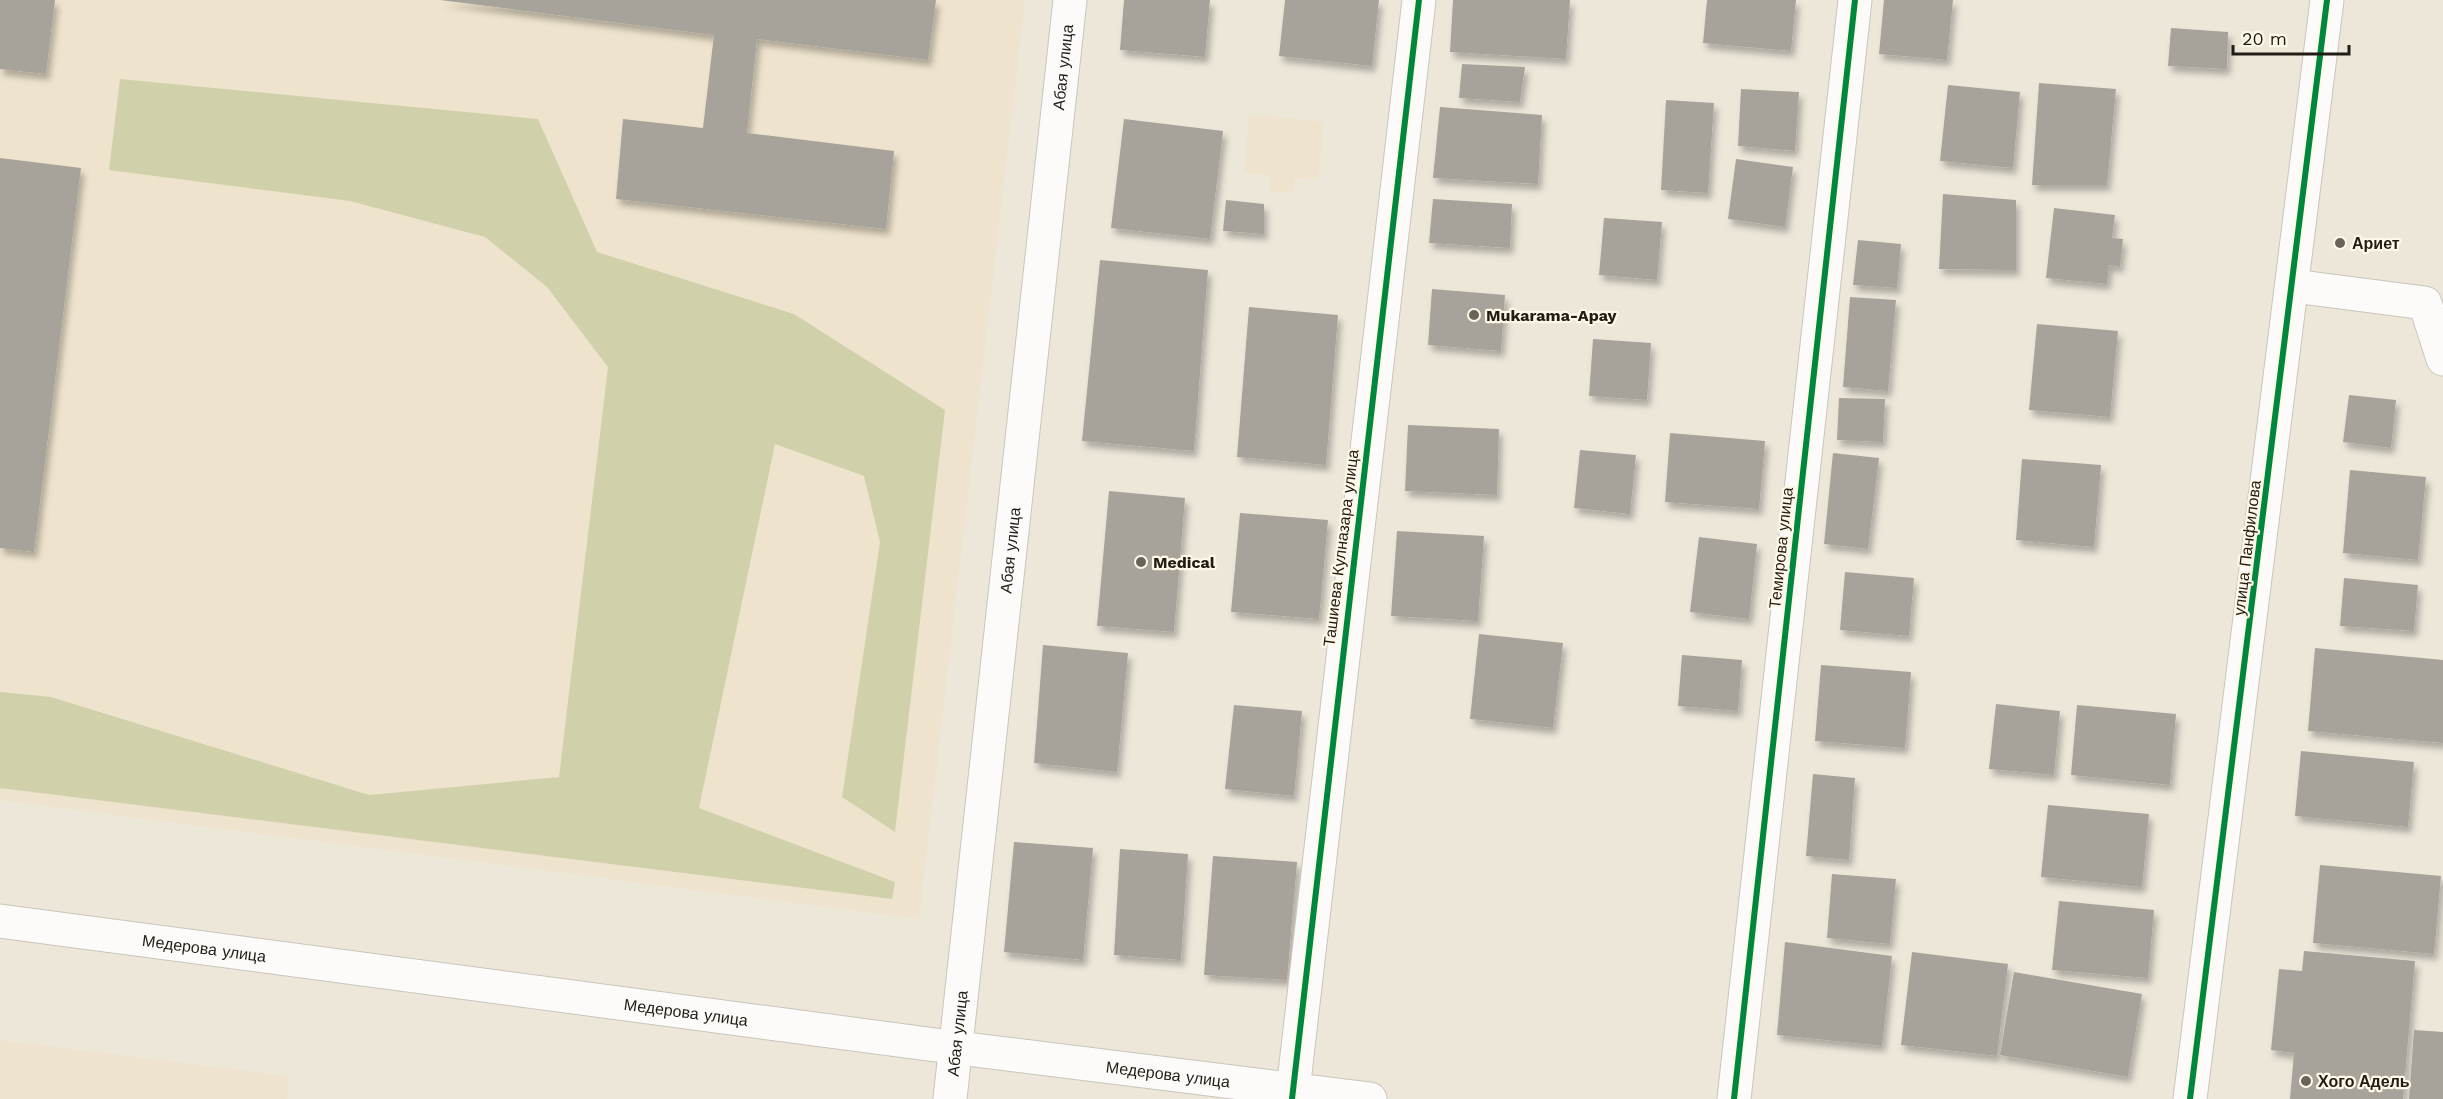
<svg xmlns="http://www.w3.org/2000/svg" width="2443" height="1099" viewBox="0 0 2443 1099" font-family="'Work Sans',sans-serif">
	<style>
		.built { fill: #eee4cd }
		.green { fill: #d0d0aa }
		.building { fill: #a8a39a; filter: url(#shadow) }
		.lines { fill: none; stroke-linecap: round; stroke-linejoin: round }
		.minor-casing { stroke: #cac5bb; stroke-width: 35 }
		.tertiary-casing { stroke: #cac5bb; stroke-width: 35 }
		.secondary-casing { stroke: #cac5bb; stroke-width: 35 }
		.minor { stroke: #fcfbf9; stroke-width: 33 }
		.tertiary { stroke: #fcfbf9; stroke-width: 33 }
		.secondary { stroke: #fcfbf9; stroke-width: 33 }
		.cycleway-casing { stroke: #fff8e9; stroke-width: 10 }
		.cycleway { stroke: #00873e; stroke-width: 6 }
		.poi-dot { fill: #686459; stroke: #fff8e9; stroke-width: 2 }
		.labels { text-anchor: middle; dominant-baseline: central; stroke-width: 4.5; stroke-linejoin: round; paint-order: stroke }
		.street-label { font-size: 16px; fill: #211d14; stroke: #fff8e9 }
		.poi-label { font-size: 16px; font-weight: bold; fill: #211d14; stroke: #fff8e9; text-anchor: start }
	</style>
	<defs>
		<filter id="shadow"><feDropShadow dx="3.5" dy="6" stdDeviation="3" flood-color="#0004"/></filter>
	</defs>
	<rect width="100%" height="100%" fill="#ede7da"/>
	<path class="built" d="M0,0h1025l-106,919 -919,-119z
		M1249,114l75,8 -6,58 -23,-3 -2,16 -24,-1 1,-17 -26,-2z
		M0,1040l289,36 -2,23h-287z"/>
	<path class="green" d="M120,79l418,40 59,133 197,62 151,96 -50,422 -53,-35 38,-255 -16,-66 -89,-32 -76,364 196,74 -3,17 -892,-111v-96l51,5 318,98 190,-18 49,-410 -61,-80 -62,-50 -135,-36 -241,-31z"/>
	<path class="building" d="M0,0h55l-9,74 -46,-5z
		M440,0h496l-8,60 -171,-21 -10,94 147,18 -8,78 -270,-30 7,-80 80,9 11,-93z
		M1124,0h86l-5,57 -85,-7z
		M1285,0h94l-7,66 -93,-10z
		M1453,0h117l-4,59 -116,-7z
		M1707,0h89l-5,51 -88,-8z
		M1884,0h69l-6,60 -68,-6z
		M2171,28l57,4 -1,37 -59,-3z
		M1462,64l63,3 -5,35 -61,-4z
		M2039,83l77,6 -9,96h-75z
		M1948,85l72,7 -7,76 -73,-7z
		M1741,89l58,3 -4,59 -57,-5z
		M1666,100l48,3 -6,90 -47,-3z
		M1440,107l102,8 -4,69 -105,-6z
		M1124,119l99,12 -13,108 -99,-11z
		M0,158l81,10 -47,384 -34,-4z
		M1736,159l57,8 -8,60 -57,-8z
		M1943,194l73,6v70l-77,-1z
		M1433,199l79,5 -2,44 -81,-5z
		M1226,200l38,4v30l-41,-3z
		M2054,208l61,7 -3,23 11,1 -3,28 -11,-2 -2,19 -61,-6z
		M1604,218l58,4 -5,58 -58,-5z
		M1858,240l43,4 -4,44 -44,-3z
		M1100,260l108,10 -14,181 -112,-10z
		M1432,289l73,6 -4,56 -73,-6z
		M1850,297l46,3 -8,91 -45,-4z
		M1249,307l89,8 -12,150 -89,-8z
		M2037,324l81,7 -8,86 -81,-7z
		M1593,339l58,4 -4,57 -58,-4z
		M2349,395l47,5 -5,48 -48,-6z
		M1839,398l46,1 -2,43 -46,-2z
		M1408,425l91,4 -2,66 -92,-4z
		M1670,433l95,8 -6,68 -94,-7z
		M1580,450l56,5 -6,59 -56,-6z
		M1833,453l46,5 -11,91 -44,-5z
		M2022,459l79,6 -7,82 -78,-7z
		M2350,470l76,7 -8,83 -75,-7z
		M1109,491l76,7 -11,134 -77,-6z
		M1240,513l88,7 -9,99 -88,-7z
		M1397,531l87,5 -6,85 -87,-5z
		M1699,537l58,7 -8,75 -59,-7z
		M1845,572l69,6 -5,58 -69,-6z
		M2344,578l74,7 -4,46 -74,-5z
		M1479,634l84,9 -10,85 -83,-9z
		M1043,645l85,8 -11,119 -83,-9z
		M2315,648l128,12v83l-135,-12z
		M1682,655l60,5 -4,51 -60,-5z
		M1821,665l90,7 -6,76 -90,-7z
		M1996,704l64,7 -6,64 -65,-6z
		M1234,705l68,6 -8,85 -69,-7z
		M2077,705l99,9 -6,71 -99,-10z
		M2301,751l113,11 -6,65 -113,-11z
		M1813,774l42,4 -6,82 -43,-4z
		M2048,805l101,9 -7,73 -101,-10z
		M1014,842l79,6 -10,112 -79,-8z
		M1120,849l68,5 -7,106 -67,-5z
		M1213,856l84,6 -10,118 -83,-5z
		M2320,865l121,11 -7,78 -121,-11z
		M1832,874l64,5 -6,65 -63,-6z
		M2059,901l95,9 -6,68 -96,-8z
		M1785,942l107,14 -10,90 -105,-11z
		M2304,951l111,10 -12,138h-113l4,-46 -23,-3 8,-81 23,2z
		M1912,952l96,12 -11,92 -96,-11z
		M2014,972l128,22 -14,83 -128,-22z
		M2414,1030l29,2v67h-34z"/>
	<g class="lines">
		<defs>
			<path id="minor" d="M2293,286l132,17 18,56
				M1292,1099l127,-1099
				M1734,1099l121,-1099
				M2190,1099l137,-1099"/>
			<g id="tertiary">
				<path id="s1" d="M950,1099l120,-1099"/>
			</g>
			<g id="secondary">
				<path id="s2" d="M0,921l958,127 412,51"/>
			</g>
		</defs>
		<use href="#minor" class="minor-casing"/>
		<use href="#tertiary" class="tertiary-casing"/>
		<use href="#secondary" class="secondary-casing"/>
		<use href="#minor" class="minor"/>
		<use href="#tertiary" class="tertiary"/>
		<use href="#secondary" class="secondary"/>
		<defs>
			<path id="cycleway" d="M1292,1099l127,-1099
				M1734,1099l121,-1099
				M2190,1099l137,-1099"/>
		</defs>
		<use href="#cycleway" class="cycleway-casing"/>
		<use href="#cycleway" class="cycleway"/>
	</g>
	<g class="poi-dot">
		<circle cx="2340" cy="243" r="6"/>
		<circle cx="1474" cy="315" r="6"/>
		<circle cx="1141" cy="562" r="6"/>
		<circle cx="2306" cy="1081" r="6"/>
	</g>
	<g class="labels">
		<g class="street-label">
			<text stroke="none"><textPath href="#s1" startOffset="1038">Абая улица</textPath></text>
			<text transform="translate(1341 548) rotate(-83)">Ташиева Кулназара улица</text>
			<text transform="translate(1781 548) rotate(-84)">Темирова улица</text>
			<text transform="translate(2247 548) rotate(-83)">улица Панфилова</text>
			<text stroke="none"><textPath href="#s1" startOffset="552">Абая улица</textPath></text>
			<text stroke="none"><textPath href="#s2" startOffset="206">Медерова улица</textPath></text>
			<text stroke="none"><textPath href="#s2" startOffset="692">Медерова улица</textPath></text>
			<text stroke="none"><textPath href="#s1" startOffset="66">Абая улица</textPath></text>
			<text stroke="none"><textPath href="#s2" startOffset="1178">Медерова улица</textPath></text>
		</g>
		<g class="poi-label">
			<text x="2352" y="243">Ариет</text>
			<text x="1486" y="315">Mukarama-Apay</text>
			<text x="1153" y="562">Medical</text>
			<text x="2318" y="1081">Хого Адель</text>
		</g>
	</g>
	<path d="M2233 45v9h116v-9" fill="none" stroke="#211d14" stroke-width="3"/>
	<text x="2242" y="45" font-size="18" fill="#211d14" stroke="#fff8e9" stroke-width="4.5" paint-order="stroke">20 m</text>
</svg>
